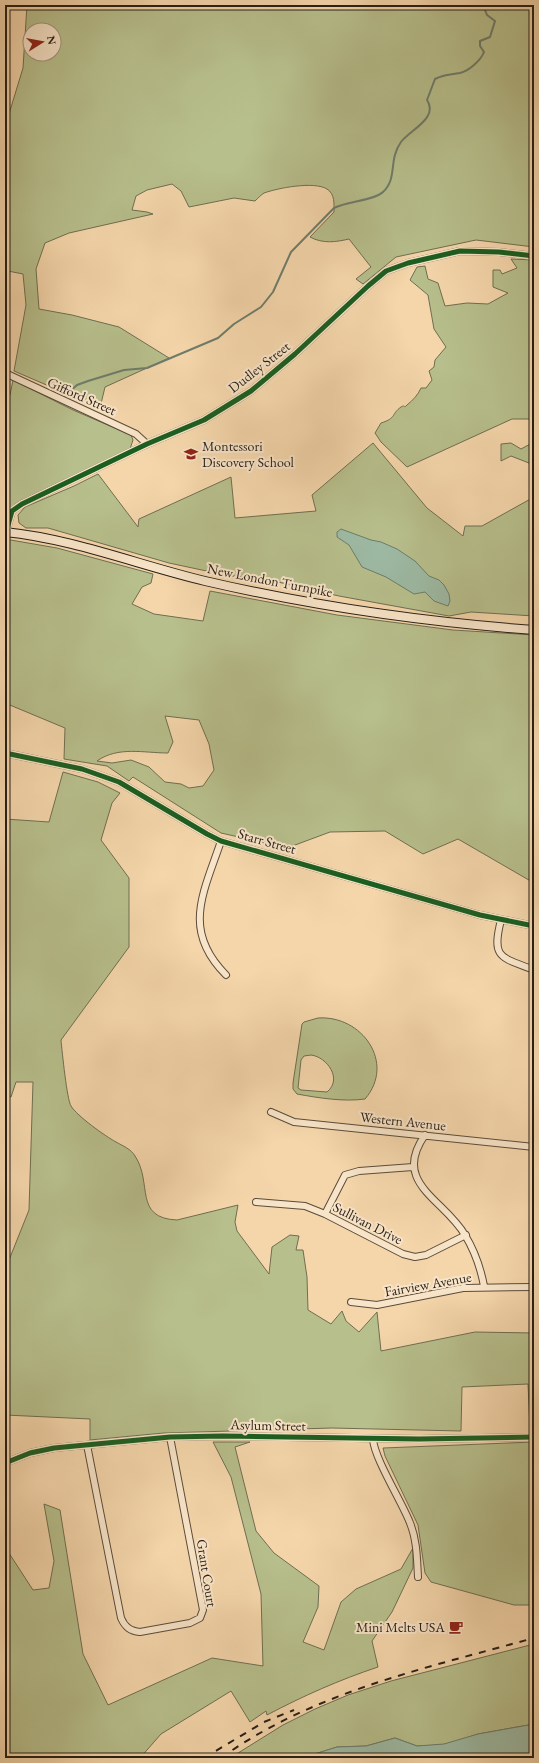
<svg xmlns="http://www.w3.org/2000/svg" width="539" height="1763" viewBox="0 0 539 1763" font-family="'EB Garamond',serif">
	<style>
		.green { fill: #b7bf8c; stroke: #6f6e51; fill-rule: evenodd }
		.water { fill: #9dbaa4; stroke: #6e7c6b }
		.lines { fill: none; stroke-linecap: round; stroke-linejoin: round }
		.stream { stroke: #6e7c6b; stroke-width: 2 }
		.minor-casing { stroke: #5a4c3b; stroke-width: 8 }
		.tertiary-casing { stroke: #5a4c3b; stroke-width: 8 }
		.secondary-casing { stroke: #271e16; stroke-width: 10 }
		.minor { stroke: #f8e4c8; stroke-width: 6 }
		.tertiary { stroke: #f8e4c8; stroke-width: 7 }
		.secondary { stroke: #f8e4c8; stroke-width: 8 }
		.rail { stroke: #271e16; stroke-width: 2; stroke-dasharray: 7 7; stroke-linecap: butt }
		.cycleway-casing { stroke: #f8e4c8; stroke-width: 8 }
		.cycleway { stroke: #1b5e20; stroke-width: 5 }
		.labels { text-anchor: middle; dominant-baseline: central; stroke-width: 4; stroke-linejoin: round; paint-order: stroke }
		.street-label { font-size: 14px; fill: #271e16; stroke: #f8e4c8 }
		.poi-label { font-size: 14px; fill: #271e16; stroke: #f8e4c8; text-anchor: start }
	</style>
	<rect width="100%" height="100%" fill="#f5d6ab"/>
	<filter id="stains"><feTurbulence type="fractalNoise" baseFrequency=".005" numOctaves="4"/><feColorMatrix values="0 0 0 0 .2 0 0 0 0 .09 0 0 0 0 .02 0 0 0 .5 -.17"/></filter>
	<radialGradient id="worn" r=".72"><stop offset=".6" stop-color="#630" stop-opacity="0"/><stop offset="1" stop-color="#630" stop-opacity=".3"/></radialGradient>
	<path class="green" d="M27,5h507v242l-58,-7 -80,17 -33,27 -7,-5 15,-12 -22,-28c-13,3 -26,5 -39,-2l24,-25c0,-8 1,-18 -7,-23 -13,-8 -49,-1 -63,4 -3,2 -6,5 -9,8l-21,-3 -45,9 -8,-16 -9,-7 -25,6 -11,6 -4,14 15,2 6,2 -84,19 -24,10 -9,26 3,40 33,6 47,12 50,31 -64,29 -5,21 -86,-37 12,-66 -3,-31 -15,-3 -3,8v-152l18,-59zM30,30h24v24h-24z
		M511,259l23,1v159h-22l-105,48 -26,-25 -6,-9 6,-10c16,-5 10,-9 20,-16 5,-3 2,2 6,-2 6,-5 11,-10 14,-17h5l6,-8 -3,-9 5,-4 1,-7 11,-13 -12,-18 -6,-34 -18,-15 7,-13 8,-1 3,13 10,4 7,23 22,-3 21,1 20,-11 -15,-6v-17h7l2,4 15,-6z
		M13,380l60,30 58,25 2,5 -3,9 -112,53 -13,12v-118l5,-1z
		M534,442v23l-23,-9 -10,5v-17l10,-1 10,6z
		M373,443l54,65 36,28 2,-10h17l52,-29v119l-63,-4 -22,4 -110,-20 -83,-19 -26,-1 -61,-13 -121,-35h-22l-7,-5 -1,-8 7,-8 49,-21 24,-12 40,53 1,-8 92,-42 4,41 81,-7 -4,-16z
		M5,539l52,9 96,26 -2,9 -9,4 -10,17 22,10 49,7 7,-30 127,24 116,15 81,5v248l-76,-44 -35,15 -38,-23 -55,1 -43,16 -66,-15 -88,-56 -4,4 -22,-15 -43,-7 1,-31 -60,-25zM165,716l34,4 10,24 5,26 -11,16 -14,2 -8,-4 -16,-2 -16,-15 -18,-7 -19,3 -15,-2c21,-15 47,-8 71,-8l5,-11z
		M63,772l35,10 22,11 -8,10 -11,37 28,38v69l-68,93c1,11 6,60 10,66 6,10 34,30 45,36 7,4 15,7 19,14 18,27 -2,62 42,64l61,-15 -3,17 2,9 32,43 3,-27 18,-12 9,1 -3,14h7l4,27 1,33 23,14 11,-13 4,10 13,11 18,-20 4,39 94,-19 59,1v96h-4l-2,-45 -66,3 -1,44 -129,-3 -168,5 -74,7v-21l-85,-4v-145l24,-60 4,-128h-17l-5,15 -6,-1v-277l44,3z
		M318,1018c44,-3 78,45 47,81 -21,3 -46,-1 -68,-5l-4,-5v-6l9,-59 2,-2zM311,1055c16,2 32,24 16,37l-26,-2 -3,-2 3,-28 3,-4z
		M213,1442h37l-15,5 21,84 18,22 45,33 -1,21 -15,35 21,8 17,-48 15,-13 45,-20 12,-21v20l-21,44 -20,29 6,26c-39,13 -75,29 -111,48l-1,-4 -16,11 -19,-31 -70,43 -21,24h-135v-211l28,43 16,-2 5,-27 -10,-57 16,6 23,144 25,51 104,-47 51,8 -2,-72 -30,-117z
		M534,1442v163h-20l-83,-23 -6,-9 -7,-48 -33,-69 -2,-8z
		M534,1644v80l-56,10 -20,7 -17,4 -24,1 -22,-8 -29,8 -29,1 -35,11h-72l53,-33 32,-16 33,-14 43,-14z"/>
	<path class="water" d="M341,529l30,11 10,2 16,7 18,12 14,15 10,4 5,5 5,9 1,7 -2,5 -14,-5 -9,-9 -11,2 -28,-17 -24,-10 -13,-22 -12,-8v-5z
		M534,1724v34h-232l35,-11 29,-1 29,-8 22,8 27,-2 34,-10z"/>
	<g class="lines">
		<path class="stream" d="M69,392l8,-7 11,-4 36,-11 23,-2 71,-30 16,-14 27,-17 12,-15 18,-40 43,-44c13,-7 39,-7 49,-16 15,-14 5,-32 18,-50 9,-12 38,-24 26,-42l8,-21c10,-5 14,-4 25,-6 9,-2 21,-13 24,-21l-4,-6v-5l10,-4 5,-16 -8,-6 -4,-10"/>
		<defs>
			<path id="minor" d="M5,373l131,61 11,10
				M6,532l6,-21 10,-7 125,-60 57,-24 47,-29 44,-37 73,-68 18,-15 22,-8 52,-12 39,1 35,4
				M5,753l77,16 37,13 88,52 14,7 259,74 54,11
				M221,841c-17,51 -40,89 5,134
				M501,920c-10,39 0,37 33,50
				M271,1112l23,10 240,25
				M425,1135c-34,48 19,64 40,100 9,15 16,35 19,51
				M256,1202l49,4 20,8 78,40 12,3 11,-2 40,-20
				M325,1214l20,-39 14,-4 54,-4
				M351,1302l26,3 86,-17 71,-1
				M373,1439c1,19 29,63 37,84 7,17 7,36 8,54
				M87,1445l34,173c4,9 9,13 19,14l50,-9 10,-5 3,-8 -33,-173"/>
			<path id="tertiary" d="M5,1463l25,-10 24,-5 116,-11 52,-1 197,3 115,-2"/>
			<path id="secondary" d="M5,532c69,7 133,33 200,49 108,25 219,41 329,49"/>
		</defs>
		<use href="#minor" class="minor-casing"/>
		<use href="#tertiary" class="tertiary-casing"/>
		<use href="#secondary" class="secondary-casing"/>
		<use href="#minor" class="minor"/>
		<use href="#tertiary" class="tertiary"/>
		<use href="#secondary" class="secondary"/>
		<path class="rail" d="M204,1758l60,-36 30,-12
			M221,1758c92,-66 205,-90 313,-120"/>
		<defs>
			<path id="cycleway" d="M6,532l6,-21 10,-7 125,-60 57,-24 47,-29 44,-37 73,-68 18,-15 22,-8 52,-12 39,1 35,4
				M5,753l77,16 37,13 88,52 14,7 259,74 54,11
				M5,1463l25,-10 24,-5 116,-11 52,-1 197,3 115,-2"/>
		</defs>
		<use href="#cycleway" class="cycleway-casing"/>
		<use href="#cycleway" class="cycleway"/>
	</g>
	<defs>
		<symbol id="school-bare" viewBox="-9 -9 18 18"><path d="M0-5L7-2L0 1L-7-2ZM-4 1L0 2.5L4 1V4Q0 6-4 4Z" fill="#8f2418" stroke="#f8e4c8" stroke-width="2.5" paint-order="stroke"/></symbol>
		<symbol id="cafe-bare" viewBox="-9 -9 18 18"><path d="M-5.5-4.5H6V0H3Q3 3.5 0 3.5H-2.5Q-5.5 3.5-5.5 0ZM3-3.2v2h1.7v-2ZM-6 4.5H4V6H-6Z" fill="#8f2418" stroke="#f8e4c8" stroke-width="2.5" paint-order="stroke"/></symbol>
	</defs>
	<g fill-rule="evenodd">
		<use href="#school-bare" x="181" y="444" width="20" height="20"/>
		<use href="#cafe-bare" x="446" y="1617" width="20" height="20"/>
	</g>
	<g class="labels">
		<g class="street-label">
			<text transform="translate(259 367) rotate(-38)">Dudley Street</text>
			<text transform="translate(82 396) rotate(24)">Gifford Street</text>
			<text transform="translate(270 580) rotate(11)">New London Turnpike</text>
			<text transform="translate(267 841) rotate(16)">Starr Street</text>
			<text transform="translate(403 1121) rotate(6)">Western Avenue</text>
			<text transform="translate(368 1223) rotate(27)">Sullivan Drive</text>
			<text transform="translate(428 1284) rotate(-10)">Fairview Avenue</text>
			<text transform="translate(268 1425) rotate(1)">Asylum Street</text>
			<text transform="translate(207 1573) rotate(81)">Grant Court</text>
		</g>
		<g class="poi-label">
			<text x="202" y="446">Montessori<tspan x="202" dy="16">Discovery School</tspan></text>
			<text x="445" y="1627" text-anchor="end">Mini Melts USA</text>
		</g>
	</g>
	<rect width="539" height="1763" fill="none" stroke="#f5d6ab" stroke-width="20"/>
	<rect x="6" y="6" width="527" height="1751" fill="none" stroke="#271e16" stroke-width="2"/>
	<rect x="10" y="10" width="519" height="1743" fill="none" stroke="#271e16"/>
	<g transform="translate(42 42) rotate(79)"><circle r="19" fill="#f8e4c8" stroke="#a49581"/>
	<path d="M0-3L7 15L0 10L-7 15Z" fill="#8f2418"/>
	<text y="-6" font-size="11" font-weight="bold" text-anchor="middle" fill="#271e16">N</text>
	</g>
	<rect width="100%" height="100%" filter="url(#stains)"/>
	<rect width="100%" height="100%" fill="url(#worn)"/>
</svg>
